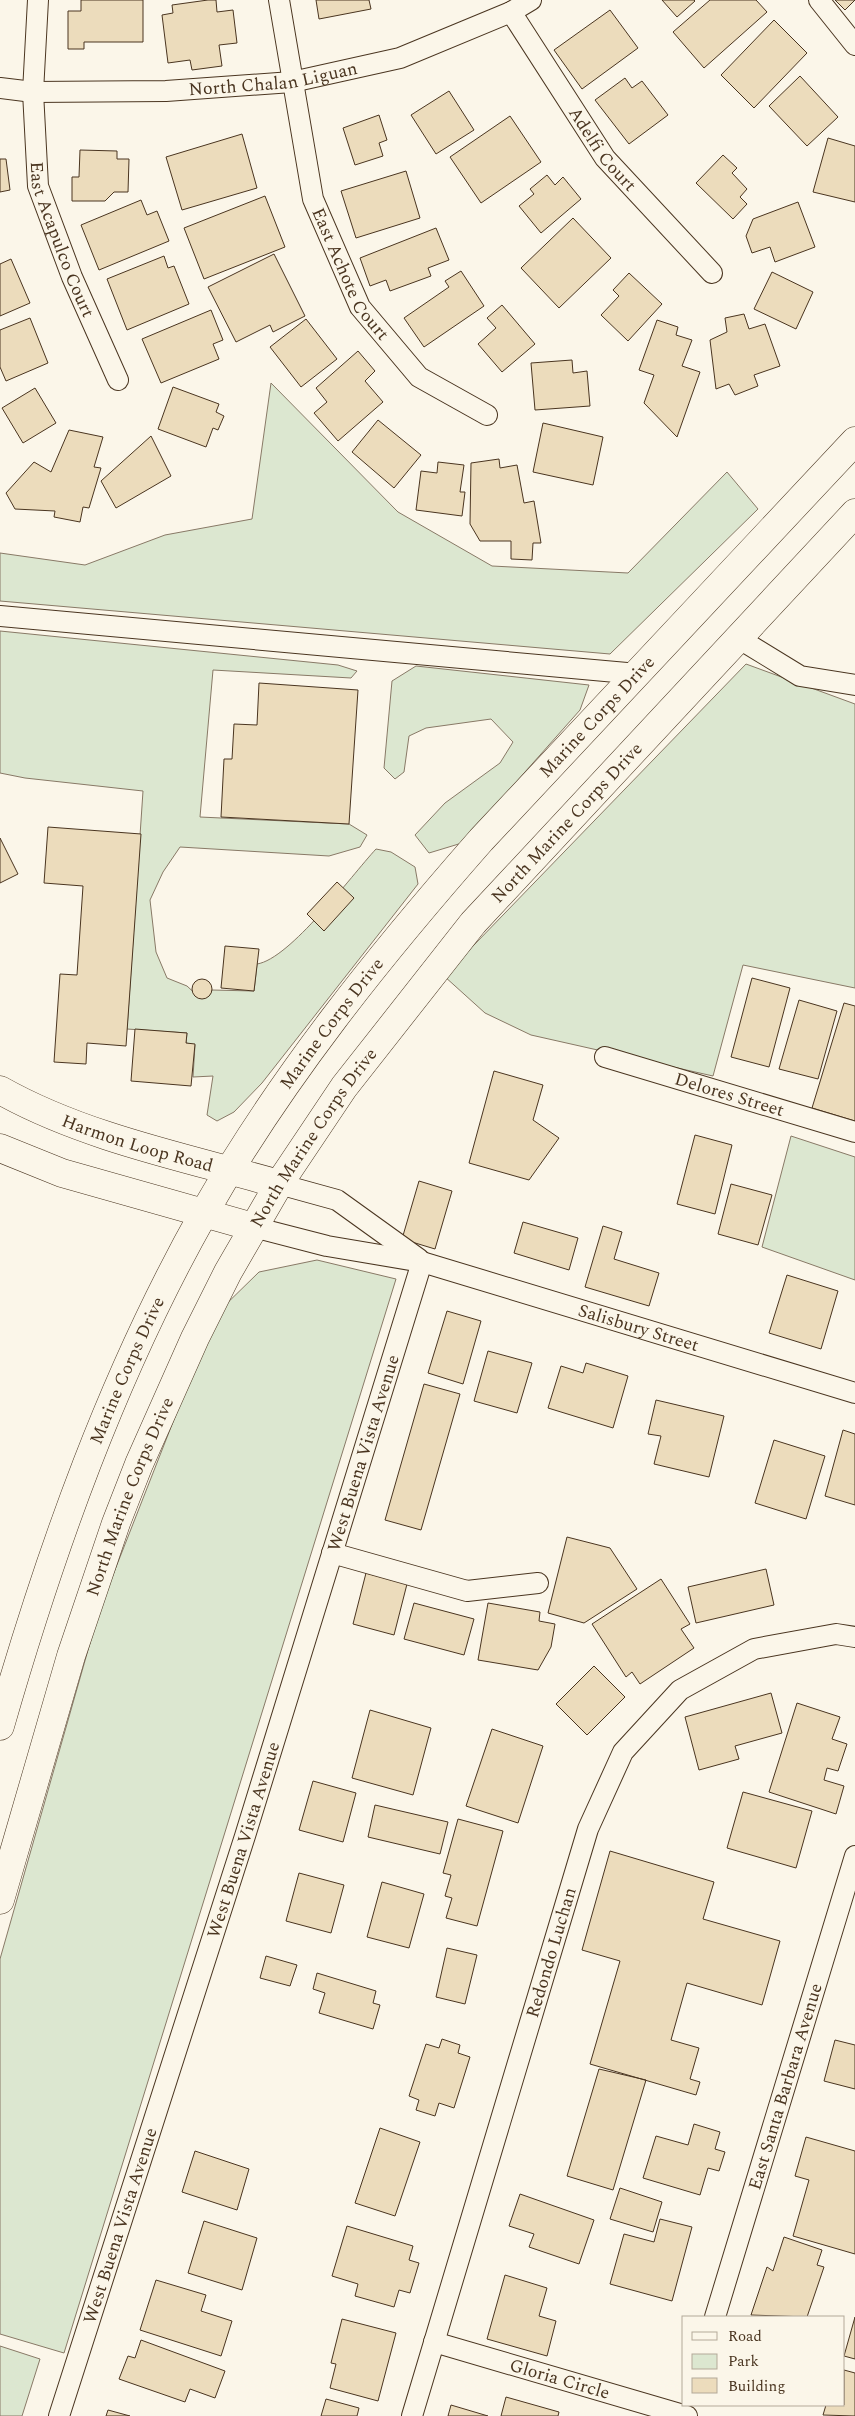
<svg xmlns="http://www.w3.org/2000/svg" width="855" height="2416" viewBox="0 0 855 2416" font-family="Spectral,serif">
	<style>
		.green { fill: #dce7d0; stroke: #887966 }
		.building { fill: #ecdcbc; stroke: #4a3520 }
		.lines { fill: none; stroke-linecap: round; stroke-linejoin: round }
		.minor-casing { stroke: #4a3520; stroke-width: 22 }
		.secondary-casing { stroke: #4a3520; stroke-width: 29 }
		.primary-casing { stroke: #4a3520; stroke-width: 29 }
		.minor { stroke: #fbf6e9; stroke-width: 20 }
		.secondary { stroke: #fbf6e9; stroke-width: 28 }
		.primary { stroke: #fbf6e9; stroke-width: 28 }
		.labels { text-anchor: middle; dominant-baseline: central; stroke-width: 4; stroke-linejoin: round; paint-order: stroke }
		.street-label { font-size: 18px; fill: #4a3520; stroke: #fbf6e9 }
	</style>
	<rect width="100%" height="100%" fill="#fbf6e9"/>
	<path class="green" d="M271,383l127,129 94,54 136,7 99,-101 31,37 -148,145 -610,-53v-48l85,12 80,-30 87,-16z
		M0,631l338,34 19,6 -6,7 -138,-8 -13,147 149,7 18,11 -7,12 -31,9 -149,-9 -17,25 -13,28 6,52 11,26 20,8 13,12 9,-2 3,-6 42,1 3,-27c33,-5 94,-88 119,-115l15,3 24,15 3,17 -156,199 -28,29 -17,9 -10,-6 6,-39 -20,1 2,-32 -9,-2 1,-10 -60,-4 16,-238 -118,-13 -25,-5z
		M746,664l109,40v284l-112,-23 -30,111 -182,-41 -46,-22 -41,-37z
		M416,666l173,19 -9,25 -118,133 -33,10 -14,-18 30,-32 55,-40 13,-21 -22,-23 -65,9 -17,8 -5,36 -9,7 -11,-11 8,-87z
		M791,1136l64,21v123l-93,-33z
		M317,1260l79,19 -332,1074 -64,-19v-375l100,-351 115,-293 44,-43z
		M0,2346l40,13 -18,57h-22z"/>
	<path class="building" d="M81,0h62v42h-59v7h-16v-38h13z
		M208,0h8l1,12 16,-2 4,33 -18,2 3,21 -30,4 -2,-10 -22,3 -6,-48 11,-2 -1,-8z
		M316,0h53l2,9 -52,10z
		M662,0h32l1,1 -18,16z
		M710,0h46l11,12 -63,56 -31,-36z
		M835,0h20l-10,10z
		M610,10l28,38 -56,41 -28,-39z
		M774,20l33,33 -53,55 -33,-33z
		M800,76l38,41 -31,29 -38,-40z
		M625,78l7,10 10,-7 26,34 -39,29 -34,-44z
		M449,91l25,39 -38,24 -25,-39z
		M379,115l8,25 -8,3 4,13 -28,9 -12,-37z
		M510,116l31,46 -60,41 -31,-46z
		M242,134l15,54 -75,22 -16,-53z
		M828,138l27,8v56l-42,-10z
		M80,150l37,1v8h12l-1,33h-14l-9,9h-33v-24h7z
		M723,155l14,13 -5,5 15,16 -7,8 7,7 -14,15 -37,-36z
		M0,159h6l4,31 -10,2z
		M406,171l14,47 -64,20 -15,-47z
		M547,175l8,10 8,-8 18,22 -40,34 -22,-27 15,-12 -4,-5z
		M265,196l20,51 -81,32 -20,-51z
		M141,200l6,15 10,-4 12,30 -70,29 -18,-45z
		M798,202l17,45 -40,15 -5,-15 -18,6 -6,-17 7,-17z
		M573,218l38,40 -52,50 -38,-40z
		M436,228l13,32 -21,8 3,8 -41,15 -4,-11 -16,6 -10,-28z
		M274,254l31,62 -32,16 -3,-7 -34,17 -28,-55z
		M164,256l4,12 6,-2 15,38 -62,26 -20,-51z
		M11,259l19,44 -30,13v-52z
		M461,271l23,35 -60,41 -20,-29 45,-31 -4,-6z
		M772,272l41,20 -17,37 -42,-20z
		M629,273l33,31 -34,37 -27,-26 18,-19 -6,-6z
		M502,305l33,39 -33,28 -24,-28 18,-16 -9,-10z
		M211,310l12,30 -10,4 6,15 -58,24 -19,-44z
		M744,314l5,15 16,-5 15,42 -26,9 4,11 -23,9 -6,-11 -13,5 -6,-49 17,-8 -2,-14z
		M30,318l18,45 -42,18 -6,-14v-37z
		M306,319l31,40 -36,28 -31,-40z
		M657,320l21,7 -2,8 16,5 -10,26 18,6 -23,65 -33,-34 10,-28 -15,-5z
		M358,351l17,20 -10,10 18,21 -45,39 -24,-28 13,-11 -11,-14z
		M572,360l1,13 14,-2 3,35 -55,4 -4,-47z
		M173,387l46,17 -3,8 8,4 -6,14 -5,-2 -7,19 -48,-18z
		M35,388l21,35 -33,20 -21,-35z
		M378,420l43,35 -27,33 -42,-36z
		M543,423l60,14 -10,48 -60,-13z
		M69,430l34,7 -9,30 7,1 -12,40 -6,-1 -3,15 -26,-5 1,-6 -40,-2 -9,-16 28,-31 17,10z
		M151,436l20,40 -55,32 -15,-27z
		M499,459l1,9 17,-3 7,38 10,-2 7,42h-8l-1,17 -21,-1v-18h-31l-10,-17 1,-61z
		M438,462l26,3 -4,27h5l-3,24 -46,-6 5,-39 16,2z
		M259,683l99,7 -9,134 -128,-7 3,-58h8l2,-35 23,1z
		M48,827l93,7 -15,212 -39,-3 -1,21 -32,-2 6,-88 17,1 6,-89 -39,-3z
		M0,838l18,36 -18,9z
		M337,882l17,16 -30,33 -17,-17z
		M225,946l34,3 -5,42 -33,-3z
		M752,978l38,10 -21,79 -38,-10z
		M192 989a10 10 0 1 1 20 0a10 10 0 1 1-20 0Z
		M799,1000l38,11 -19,68 -39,-10z
		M844,1003l11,3v115l-43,-13z
		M135,1029l52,4 -1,10 9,1 -4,42 -60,-5z
		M494,1071l49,14 -10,35 26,18 -30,42 -60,-17z
		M695,1135l37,10 -17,69 -38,-10z
		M419,1181l33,10 -17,58 -33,-10z
		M731,1184l41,11 -14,50 -40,-11z
		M523,1222l55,16 -9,32 -55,-17z
		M603,1226l19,6 -8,27 45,14 -10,33 -64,-19z
		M787,1275l51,16 -17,58 -52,-16z
		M447,1311l34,10 -18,63 -35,-11z
		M488,1351l44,12 -15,50 -43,-12z
		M586,1363l42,13 -15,52 -65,-20 13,-42 22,7z
		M424,1384l36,10 -39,136 -36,-10z
		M656,1400l68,16 -15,61 -55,-13 7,-28 -13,-2z
		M843,1430l12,4v71l-30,-9z
		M774,1440l51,16 -19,63 -51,-16z
		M567,1537l43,11 27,41 -53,34 -36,-10z
		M766,1569l8,36 -78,18 -8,-36z
		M366,1573l41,11 -13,51 -41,-11z
		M661,1579l29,45 -9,5 13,19 -54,36 -8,-12 -6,5 -34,-53z
		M414,1603l60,16 -10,36 -60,-16z
		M488,1603l52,9 -1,9 16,3 -4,23 -13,23 -60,-10z
		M594,1666l31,31 -38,38 -31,-31z
		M771,1693l11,40 -47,13 4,13 -40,11 -14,-53z
		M797,1703l43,14 -8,22 15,5 -9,27 -11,-3 -3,12 20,6 -8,28 -67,-22z
		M370,1710l61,18 -18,67 -61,-17z
		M492,1729l51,17 -25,77 -52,-17z
		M313,1781l43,12 -13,49 -44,-12z
		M743,1792l69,19 -16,57 -69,-20z
		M375,1805l73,17 -8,32 -72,-17z
		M458,1819l45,12 -26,95 -31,-8 6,-20 -7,-2 6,-21 -8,-2z
		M610,1851l104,31 -11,37 77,22 -18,64 -75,-22 -16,57 28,8 -9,31 10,3 -4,13 -106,-31 30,-103 -38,-11z
		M299,1873l45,12 -13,48 -45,-12z
		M382,1882l42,12 -15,54 -42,-11z
		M447,1948l30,7 -12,49 -29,-7z
		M266,1956l31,9 -7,21 -30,-8z
		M317,1973l59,18 -3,12 7,2 -7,24 -54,-16 6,-20 -12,-4z
		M442,2039l18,6 -2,8 12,4 -16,51 -15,-5 -4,13 -19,-6 3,-10 -10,-4 17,-52 13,4z
		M835,2040l20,5v44l-31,-8z
		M599,2069l47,11 -33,110 -46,-14z
		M694,2124l26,8 -5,17 10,3 -6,19 -11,-3 -8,27 -57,-17 13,-42 32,9z
		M380,2128l40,14 -25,74 -40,-13z
		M806,2137l49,14v103l-62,-18 16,-56 -14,-4z
		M195,2151l54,18 -12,41 -55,-18z
		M620,2188l42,14 -9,30 -43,-13z
		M520,2194l74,26 -15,44 -50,-17 5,-13 -25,-8z
		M660,2219l32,8 -20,74 -62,-17 14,-50 30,8z
		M204,2221l53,17 -15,52 -54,-17z
		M347,2226l66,20 -4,14 10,3 -9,30 -11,-3 -5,17 -39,-11 3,-12 -26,-8z
		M784,2237l38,13 -5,15 7,2 -17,50 -56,-2 16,-48 6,4z
		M505,2275l42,13 -8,28 17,5 -9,35 -60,-17z
		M156,2280l50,15 -5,16 31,10 -11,35 -81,-26z
		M855,2317v42l-11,-3z
		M342,2319l54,14 -18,68 -48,-13 6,-24 -5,-1z
		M141,2340l84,31 -10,27 -25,-9 -5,13 -66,-23 9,-23 7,2z
		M844,2370l11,3v43l-32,-1 3,-10h18z
		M506,2397l53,15 -1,4h-57z
		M326,2399l33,9 -2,8h-36z
		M451,2405l37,11h-40z
		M108,2410l22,6h-24z"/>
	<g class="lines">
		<defs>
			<g id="minor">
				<path id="s1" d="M38,0l-5,92 5,94 34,91 46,103"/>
				<path id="s2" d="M279,0l34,199 47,108 59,70 68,38"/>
				<path d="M819,0l36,45"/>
				<path id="s3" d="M511,12l94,146 107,115"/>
				<path id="s4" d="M0,88l33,4 133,-1 126,-9 108,-24 111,-46 20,-12"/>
				<path d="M0,616l638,58"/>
				<path d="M738,638l62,38 55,9"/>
				<path id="s5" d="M605,1057l250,75"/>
				<path d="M279,1184l58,16 82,59"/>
				<path id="s6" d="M253,1227l74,19 95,16 433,131"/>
				<path d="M332,1553l135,38 71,-8"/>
				<path id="s7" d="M715,2317l140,-461"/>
				<path id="s8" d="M434,2342l253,74"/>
				<path id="s9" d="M59,2416l186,-580 177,-574"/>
				<path id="s10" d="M412,2416l176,-587 35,-77 57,-62 74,-41 82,-15 19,3"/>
			</g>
			<g id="secondary">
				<path id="s11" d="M0,1090c83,47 187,68 279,94"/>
				<path d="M0,1148l62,25 191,54"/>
			</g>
			<g id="primary">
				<path id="s12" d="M0,1726c51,-177 113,-352 204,-513 77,-135 175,-257 277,-373l374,-399"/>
				<path id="s13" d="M0,1900l71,-244 45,-133 23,-59 56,-126 33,-66 51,-88 65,-97 129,-164 382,-410"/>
			</g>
		</defs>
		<use href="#minor" class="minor-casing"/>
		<use href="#secondary" class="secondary-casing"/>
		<use href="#primary" class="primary-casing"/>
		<use href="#minor" class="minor"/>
		<use href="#secondary" class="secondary"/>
		<use href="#primary" class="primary"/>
	</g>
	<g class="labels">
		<g class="street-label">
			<text stroke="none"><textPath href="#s4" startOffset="274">North Chalan Liguan</textPath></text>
			<text stroke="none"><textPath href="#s3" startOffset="165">Adelfi Court</textPath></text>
			<text stroke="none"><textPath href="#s1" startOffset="244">East Acapulco Court</textPath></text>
			<text stroke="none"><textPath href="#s2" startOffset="286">East Achote Court</textPath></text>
			<text stroke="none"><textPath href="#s12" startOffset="1188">Marine Corps Drive</textPath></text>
			<text stroke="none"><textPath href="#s13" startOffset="1234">North Marine Corps Drive</textPath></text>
			<text stroke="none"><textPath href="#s12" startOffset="782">Marine Corps Drive</textPath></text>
			<text stroke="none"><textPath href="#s5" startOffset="130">Delores Street</textPath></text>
			<text stroke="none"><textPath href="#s13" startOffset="829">North Marine Corps Drive</textPath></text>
			<text stroke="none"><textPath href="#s11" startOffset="148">Harmon Loop Road</textPath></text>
			<text stroke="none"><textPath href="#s6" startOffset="399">Salisbury Street</textPath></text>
			<text stroke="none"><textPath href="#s12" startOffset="378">Marine Corps Drive</textPath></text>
			<text stroke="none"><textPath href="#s9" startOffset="1010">West Buena Vista Avenue</textPath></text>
			<text stroke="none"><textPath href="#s13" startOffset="424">North Marine Corps Drive</textPath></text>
			<text stroke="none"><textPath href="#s9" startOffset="605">West Buena Vista Avenue</textPath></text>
			<text stroke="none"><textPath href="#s10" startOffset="484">Redondo Luchan</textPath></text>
			<text stroke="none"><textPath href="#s7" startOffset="241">East Santa Barbara Avenue</textPath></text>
			<text stroke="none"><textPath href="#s9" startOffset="200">West Buena Vista Avenue</textPath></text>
			<text stroke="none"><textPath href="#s8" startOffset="131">Gloria Circle</textPath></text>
		</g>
	</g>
	<rect x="682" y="2316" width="162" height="90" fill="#fbf6e9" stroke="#b4a999"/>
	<rect x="692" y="2332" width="25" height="8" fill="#fbf6e9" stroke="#b4a999"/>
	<text x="728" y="2341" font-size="15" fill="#4a3520">Road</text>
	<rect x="692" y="2354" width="25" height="15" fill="#dce7d0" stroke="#b4a999"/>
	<text x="728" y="2366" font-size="15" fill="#4a3520">Park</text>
	<rect x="692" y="2378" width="25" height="15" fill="#ecdcbc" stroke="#b4a999"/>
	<text x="728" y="2391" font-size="15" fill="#4a3520">Building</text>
</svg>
